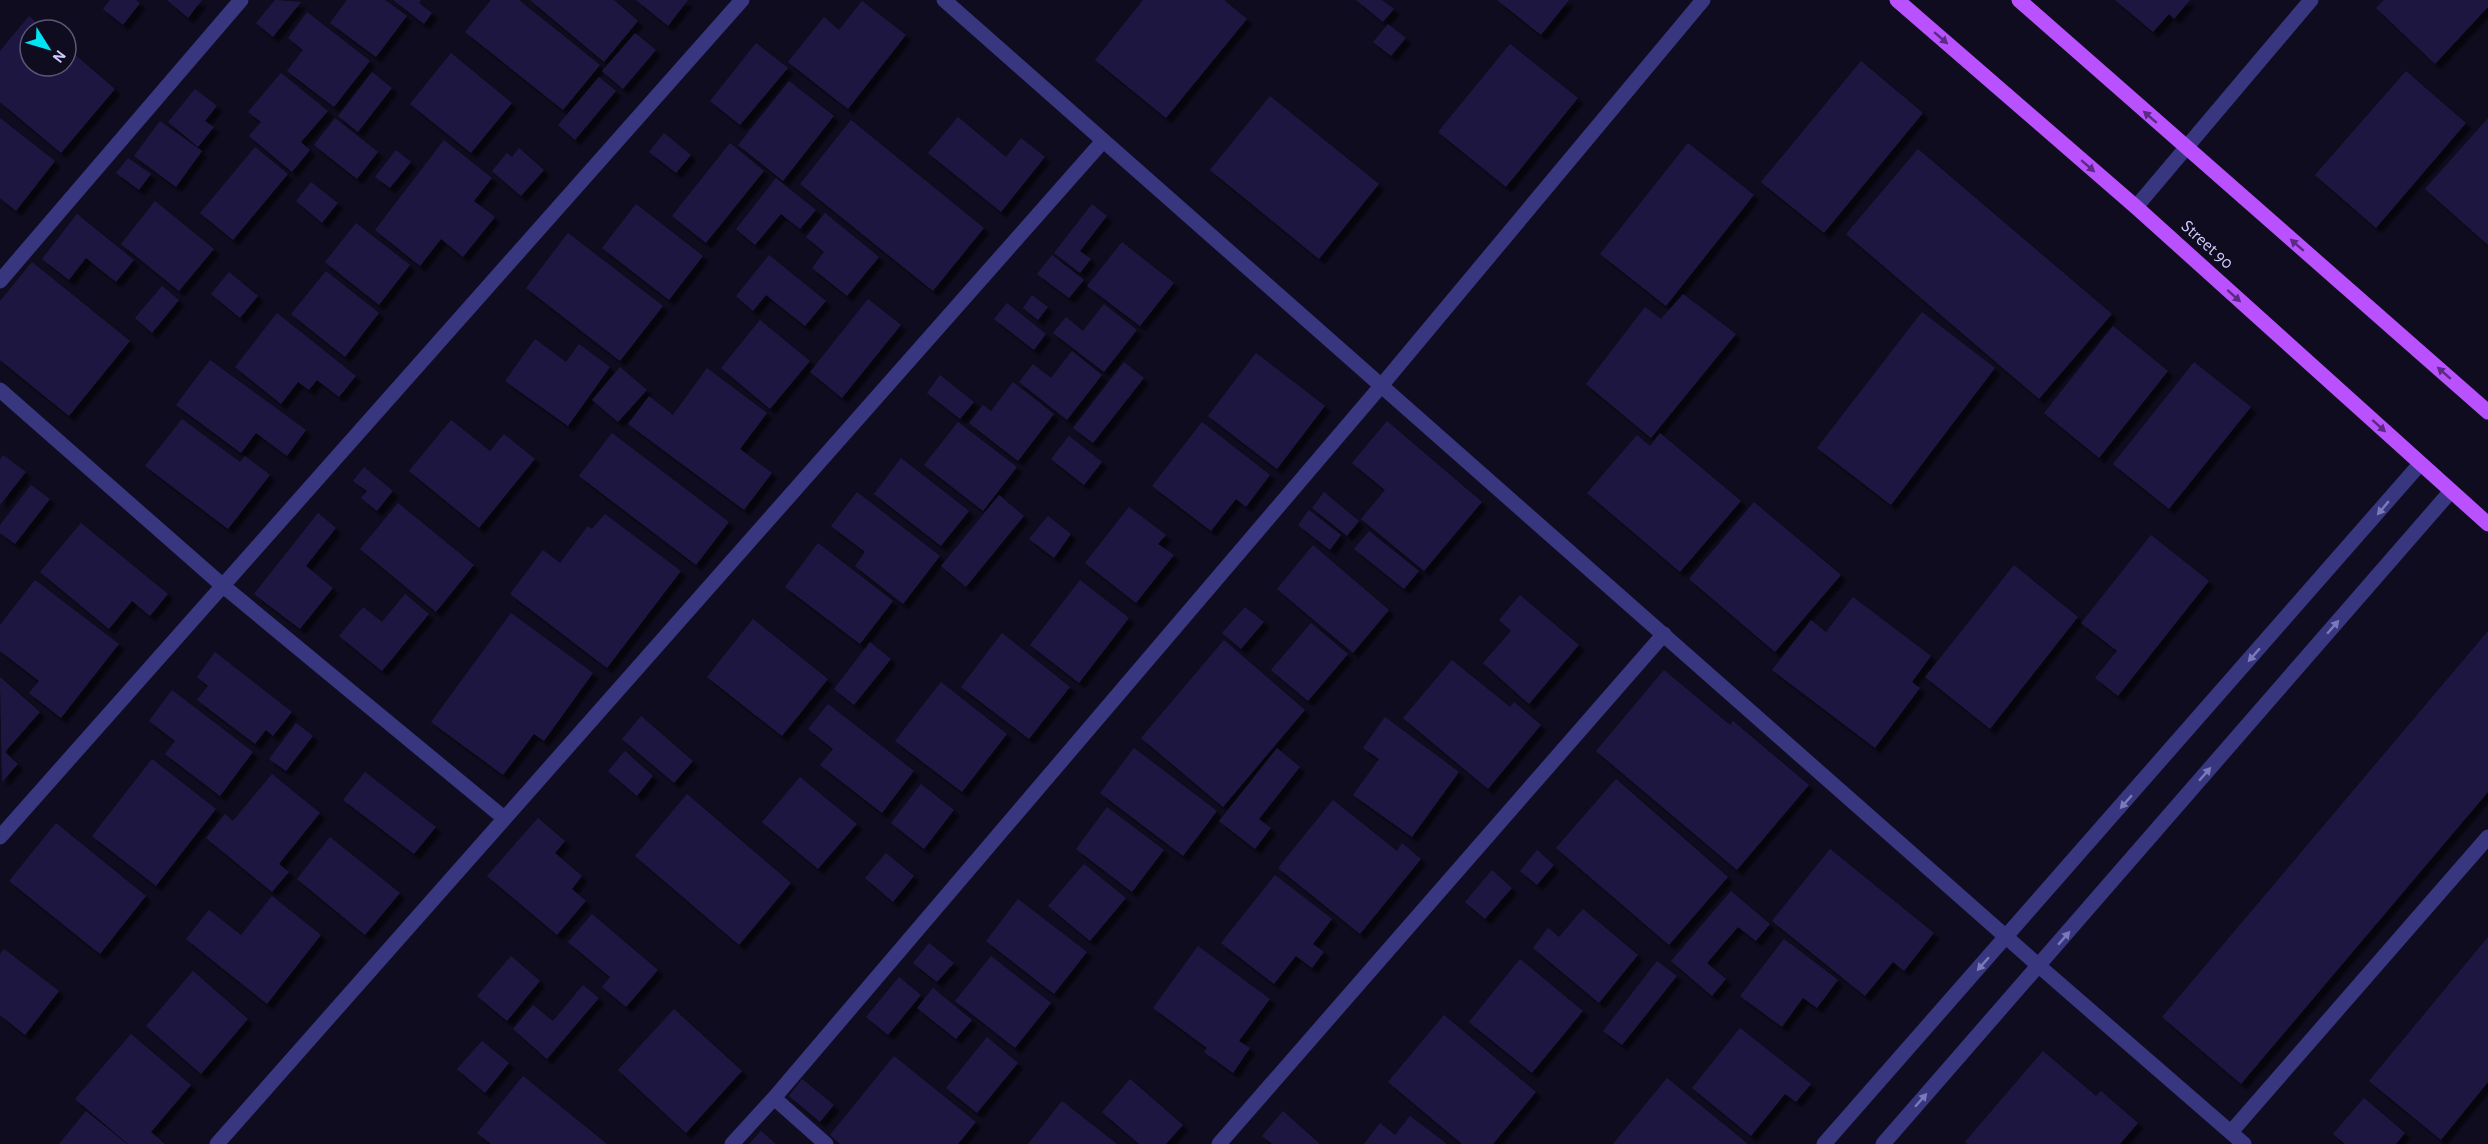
<svg xmlns="http://www.w3.org/2000/svg" width="2488" height="1144" viewBox="0 0 2488 1144" font-family="'Alegreya Sans',sans-serif">
	<style>
		.building { fill: #1f1840; filter: url(#shadow) }
		.lines { fill: none; stroke-linecap: round; stroke-linejoin: round }
		.minor { stroke: #37367f; stroke-width: 15 }
		.major { stroke: #b951ff; stroke-width: 15 }
		.oneway { fill: #5b2b84 }
		.oneway2 { fill: #7b79b9 }
		.labels { text-anchor: middle; dominant-baseline: central; stroke-width: 4.5; stroke-linejoin: round; paint-order: stroke }
		.street-label { font-size: 18px; fill: #cfcaff; stroke: #0f0c1f }
	</style>
	<defs>
		<filter id="shadow"><feDropShadow dx="5.5" dy="5.5" stdDeviation="1.5" flood-color="#0009"/></filter>
	</defs>
	<rect width="100%" height="100%" fill="#0f0c1f"/>
	<path class="building" d="M110,0h26l4,3 -17,22 -20,-16z
		M167,0h35l-14,18z
		M275,0l26,2 -28,35 -17,-14z
		M347,0h38l22,16 -31,41 -46,-34z
		M393,0h28l-2,3 13,10 -8,11z
		M491,0h28l81,65 -37,45 -98,-78z
		M530,0h84l24,21 -34,41z
		M636,0h52l-20,26z
		M1143,0h81l23,19 -81,99 -71,-58z
		M1356,0h26l12,9 -11,13z
		M1497,0h72l-28,35z
		M2115,0h75l-16,19 -5,-5 -16,18z
		M2384,0h104v7l-53,57 -59,-56z
		M862,1l44,34 -58,74 -60,-47 36,-45 15,13z
		M307,12l63,49 -36,46 -47,-36 16,-21 -15,-12z
		M29,16l16,14h-15v36h36v-19l49,42 -54,64 -61,-51v-51z
		M1388,24l18,14 -15,18 -18,-14z
		M635,33l21,17 -33,39 -21,-18z
		M756,43l32,25 -48,57 -30,-24z
		M1510,44l68,54 -72,89 -68,-55z
		M451,53l61,50 -41,50 -61,-49z
		M1861,61l62,52 -99,120 -63,-51z
		M2406,71l60,52 -90,105 -61,-53z
		M372,72l20,16 -34,44 -20,-16z
		M281,73l47,38 -27,31 9,8 -18,22 -43,-36 12,-14 -13,-10z
		M599,77l17,14 -41,49 -17,-15z
		M789,81l45,35 -51,65 -45,-36z
		M195,89l22,17 -12,15 9,6 -16,20 -30,-25z
		M1270,96l109,88 -60,75 -109,-89z
		M958,117l48,40 15,-19 24,19 -44,55 -73,-59z
		M0,118l55,43 -39,50 -16,-13z
		M335,118l43,34 -21,27 -43,-34z
		M2488,118v127l-63,-56z
		M851,120l133,108 -51,63 -133,-107z
		M160,121l42,30 -26,36 -42,-31z
		M664,133l27,22 -15,18 -27,-21z
		M444,140l48,38 -18,23 21,16 -32,40 -22,-18 -21,27 -45,-36z
		M730,143l34,28 -58,72 -34,-27z
		M1688,143l66,52 -88,111 -66,-52z
		M255,147l33,27 -55,66 -33,-27z
		M519,148l25,22 -23,26 -29,-25 15,-18 5,4z
		M1918,149l194,165 -73,85 -193,-165z
		M396,150l15,12 -21,26 -15,-11z
		M128,158l23,16 -12,16 -23,-17z
		M776,178l40,32 -16,19 -19,-15 -26,31 -19,-16z
		M311,182l27,21 -16,20 -26,-22z
		M155,201l59,48 -35,42 -58,-47z
		M636,204l67,52 -34,44 -67,-52z
		M1092,204l15,12 -27,35 11,8 -11,14 -26,-20z
		M825,213l54,44 -32,39 -35,-28 12,-16 -18,-15z
		M77,214l57,46 -18,22 -30,-24 -17,22 -27,-21z
		M356,223l54,42 -31,40 -54,-43z
		M568,233l95,73 -43,55 -94,-73z
		M1122,242l52,41 -34,43 -53,-40z
		M769,255l57,46 -21,25 -39,-31 -13,16 -17,-15z
		M1052,255l32,25 -15,18 -32,-24z
		M32,262l98,79 -61,75 -69,-56v-59z
		M326,271l53,42 -34,44 -54,-43z
		M229,272l29,24 -18,22 -29,-24z
		M162,286l17,14 -27,33 -17,-15z
		M1683,294l53,40 -85,104 -65,-54 59,-77 16,12z
		M1032,295l16,12 -10,13 -15,-12z
		M868,299l33,26 -59,73 -32,-26z
		M1007,303l39,31 -12,16 -40,-31z
		M1104,304l33,26 -33,42 -51,-39 13,-16 17,14z
		M1922,312l73,56 -104,137 -74,-57z
		M277,313l79,63 -17,21 -22,-17 -8,10 -11,-8 -17,22 -46,-37z
		M760,320l50,41 -40,48 -49,-41z
		M2113,326l55,45 -69,87 -55,-45z
		M535,339l31,23 13,-18 31,23 -42,59 -63,-45z
		M1072,351l30,24 -35,45 -48,-38 14,-18 18,14z
		M1256,353l69,53 -48,63 -69,-53z
		M210,360l96,70 -19,26 -31,-23 -15,20 -65,-48z
		M1124,362l20,16 -51,65 -20,-15z
		M2194,362l57,45 -82,102 -56,-45z
		M620,367l27,23 -29,32 -26,-22z
		M707,368l60,45 -27,36 32,24 -28,37 -116,-86 21,-28 24,19z
		M940,375l34,27 -14,17 -33,-26z
		M1013,382l41,32 -36,47 -49,-38 14,-18 8,6z
		M182,419l58,43 5,-6 25,19 -42,54 -83,-63z
		M451,420l39,31 14,-17 31,25 -56,69 -70,-57z
		M1387,421l95,81 -58,69 -63,-52 24,-29 -33,-27z
		M958,422l59,45 -34,44 -59,-46z
		M1202,422l68,53 -24,32 -10,-8 -25,32 -59,-45z
		M612,433l117,89 -33,43 -117,-89z
		M1660,433l81,68 -61,71 -93,-79 50,-58 13,11z
		M1069,436l33,26 -18,23 -33,-26z
		M3,455l23,17 -26,33v-46z
		M901,458l68,53 -28,35 -67,-52z
		M364,467l29,24 -16,20 -16,-13 6,-7 -14,-10z
		M31,485l19,14 -35,45 -15,-11v-8z
		M857,492l83,64 -37,48 -48,-38 10,-14 -34,-26z
		M1324,492l35,29 -12,15 -35,-28z
		M999,495l25,21 -58,71 -25,-21z
		M1754,502l87,73 -66,77 -86,-73z
		M398,503l76,62 -38,47 -76,-63z
		M1129,507l37,28 -8,9 16,11 -38,48 -51,-40z
		M1309,510l32,25 -11,15 -32,-25z
		M318,513l18,15 -30,38 27,22 -33,41 -46,-35z
		M605,514l76,57 -74,97 -97,-74 33,-44 17,13 28,-37 4,3z
		M1048,516l23,18 -17,24 -25,-19z
		M81,523l87,71 -18,22 -18,-15 -23,28 -69,-57z
		M1369,531l50,40 -15,18 -50,-40z
		M2151,535l58,46 -91,115 -23,-18 22,-27 -36,-28z
		M818,543l75,58 -33,43 -75,-57z
		M1313,545l76,65 -36,43 -76,-64z
		M2014,565l64,52 -88,112 -65,-52z
		M35,580l84,64 -58,74 -32,-25 10,-12 -39,-30v-26z
		M1080,580l49,38 -50,65 -49,-38z
		M405,594l24,20 -47,57 -43,-35 24,-29 19,15z
		M1520,595l59,50 -50,59 -46,-41 28,-32 -12,-11z
		M1853,597l78,59 -19,26 8,6 -45,60 -103,-78 39,-50 15,12z
		M1245,607l19,15 -23,27 -19,-16z
		M511,613l82,60 -49,68 -10,-7 -31,41 -72,-53z
		M753,619l75,60 -46,57 -75,-59z
		M1311,623l37,31 -40,47 -37,-31z
		M2488,631v161l-247,292 -79,-67z
		M1002,633l68,54 -41,52 -68,-52z
		M1224,640l81,70 -82,97 -82,-69z
		M870,642l21,17 -37,46 -20,-16z
		M215,652l77,60 -19,24 -7,-6 -11,14 -58,-44 11,-14 -11,-9z
		M1452,660l58,47 4,-5 27,23 -53,64 -85,-71z
		M1664,670l66,55 3,-4 76,64 -72,85 -141,-119z
		M0,677l40,35 -35,40 13,12 -16,18z
		M941,682l66,52 -45,58 -67,-51z
		M172,690l81,62 -33,44 -55,-42 10,-13 -26,-20z
		M828,704l86,67 -32,42 -62,-48 13,-16 -25,-20z
		M641,716l52,45 -19,22 -52,-44z
		M1385,717l74,55 -47,65 -59,-42 26,-36 -16,-11z
		M296,723l17,13 -27,35 -17,-12z
		M1134,748l83,63 -34,45 -83,-63z
		M1277,748l23,19 -41,52 12,9 -16,21 -36,-28z
		M625,751l28,25 -16,20 -29,-25z
		M152,759l64,50 -60,77 -64,-50z
		M365,772l71,55 -22,27 -71,-54z
		M272,774l48,39 -41,51 10,8 -17,20 -66,-54 19,-24 8,7z
		M800,777l57,47 -39,45 -56,-47z
		M1616,779l112,98 -59,68 -113,-97z
		M921,784l33,26 -30,39 -33,-26z
		M687,794l104,89 -52,62 -104,-89z
		M1333,800l64,51 5,-8 19,16 -61,75 -82,-66z
		M1107,807l57,43 -32,42 -56,-43z
		M538,818l27,23 -10,12 27,23 -10,13 14,12 -29,34 -70,-59z
		M56,823l90,73 -46,58 -91,-73z
		M330,837l70,56 -35,42 -68,-56z
		M1830,849l104,84 -30,38 -11,-9 -28,34 -93,-75z
		M1537,850l17,15 -17,20 -17,-14z
		M886,853l28,23 -21,26 -28,-24z
		M1084,864l42,34 -36,43 -42,-35z
		M1492,870l20,18 -27,31 -20,-17z
		M1275,875l57,44 -19,25 11,8 -12,16 -16,-12 -22,28 -53,-41z
		M1731,891l39,33 -14,17 -18,-14 -31,36 19,16 -14,17 -41,-35z
		M272,896l49,39 -54,69 -81,-65 23,-29 32,25z
		M1018,899l69,53 -33,42 -68,-53z
		M1583,909l55,46 -39,48 -66,-55 15,-20 11,9z
		M592,914l66,56 -32,37 -24,-20 8,-10 -42,-35z
		M2488,937v145l-47,58 -72,-59z
		M1784,939l54,41 -21,28 -14,-10 -21,29 -42,-31z
		M929,943l25,20 -17,19 -24,-19z
		M1198,946l72,53 -31,42 11,7 -17,25 -29,-21 3,-4 -54,-40z
		M4,949l55,42 -34,44 -25,-20v-61z
		M511,956l29,25 -33,40 -30,-25z
		M991,956l60,47 -36,45 -60,-47z
		M1520,959l63,52 -51,62 -63,-51z
		M1657,961l20,15 -55,69 -19,-14z
		M193,971l55,48 -47,55 -55,-48z
		M899,977l22,18 -33,40 -22,-18z
		M583,985l16,13 -52,61 -34,-30 20,-24 20,16z
		M933,988l39,32 -16,19 -39,-31z
		M674,1009l68,62 -56,62 -68,-63z
		M1444,1015l92,77 -43,52h-31l-74,-62z
		M1740,1028l71,56 -15,18 -11,-8 -34,42 -59,-48z
		M131,1034l60,51 -40,47 14,12h-37l-53,-45z
		M987,1037l31,26 -41,50 -31,-25z
		M482,1041l27,22 -24,30 -28,-24z
		M2043,1051l53,45 5,-5 37,32 -18,21h-152l-3,-2z
		M894,1056l82,66 -18,22h-118l-10,-9z
		M523,1076l84,68h-116l-14,-11z
		M1667,1078l81,66h-135z
		M802,1079l32,26 -14,17 -31,-26z
		M1130,1079l53,46 -17,19h-27l-37,-32z
		M2364,1098l41,35 -9,11h-51l-12,-10z
		M1062,1101l55,43h-89z
		M86,1111l41,33h-68z
		M1283,1111l37,33h-48l-10,-8z
		M1410,1116l37,28h-83l16,-21 15,12z
		M761,1131l15,13h-27z"/>
	<g class="lines">
		<path class="minor" d="M944,0l1095,966 205,178
			M2136,207l175,-207
			M0,281l241,-281
			M0,390l222,195 282,233
			M0,837l742,-837
			M774,1098l52,46
			M2231,1132l257,-295
			M217,1144l886,-1003
			M732,1144l42,-46 607,-712 322,-386
			M1219,1144l445,-510
			M1824,1144l596,-680
			M1883,1144l568,-653"/>
		<path class="major" d="M1897,0l239,207 352,317
			M2019,0l469,412"/>
	</g>
	<defs><path id="oneway-solid" d="M-6-.8H1V-3.2L6.5 0L1 3.2V.8H-6Z" transform="scale(1.5)"/></defs>
	<g class="oneway">
		<use href="#oneway-solid" transform="translate(1941 38) rotate(41)"/>
		<use href="#oneway-solid" transform="translate(2150 117) rotate(-139)"/>
		<use href="#oneway-solid" transform="translate(2088 166) rotate(41)"/>
		<use href="#oneway-solid" transform="translate(2297 245) rotate(-139)"/>
		<use href="#oneway-solid" transform="translate(2234 296) rotate(42)"/>
		<use href="#oneway-solid" transform="translate(2444 373) rotate(-139)"/>
		<use href="#oneway-solid" transform="translate(2379 426) rotate(42)"/>
	</g>
	<g class="oneway2">
		<use href="#oneway-solid" transform="translate(2383 508) rotate(130)"/>
		<use href="#oneway-solid" transform="translate(2333 627) rotate(-49)"/>
		<use href="#oneway-solid" transform="translate(2254 655) rotate(131)"/>
		<use href="#oneway-solid" transform="translate(2205 774) rotate(-49)"/>
		<use href="#oneway-solid" transform="translate(2126 802) rotate(131)"/>
		<use href="#oneway-solid" transform="translate(2064 938) rotate(-49)"/>
		<use href="#oneway-solid" transform="translate(1983 964) rotate(131)"/>
		<use href="#oneway-solid" transform="translate(1921 1100) rotate(-49)"/>
	</g>
	<g class="labels">
		<g class="street-label">
			<text transform="translate(2207 245) rotate(42)">Street 90</text>
		</g>
	</g>
	<g transform="translate(48 48) rotate(127)"><circle r="28" fill="#0f0c1f" stroke="#5c5879" stroke-width="1.5"/>
	<path d="M0-4.5L10 22L0 15L-10 22Z" fill="#00e4f5"/>
	<text y="-9" font-size="16" font-weight="bold" text-anchor="middle" fill="#cfcaff">N</text>
	</g>
</svg>
